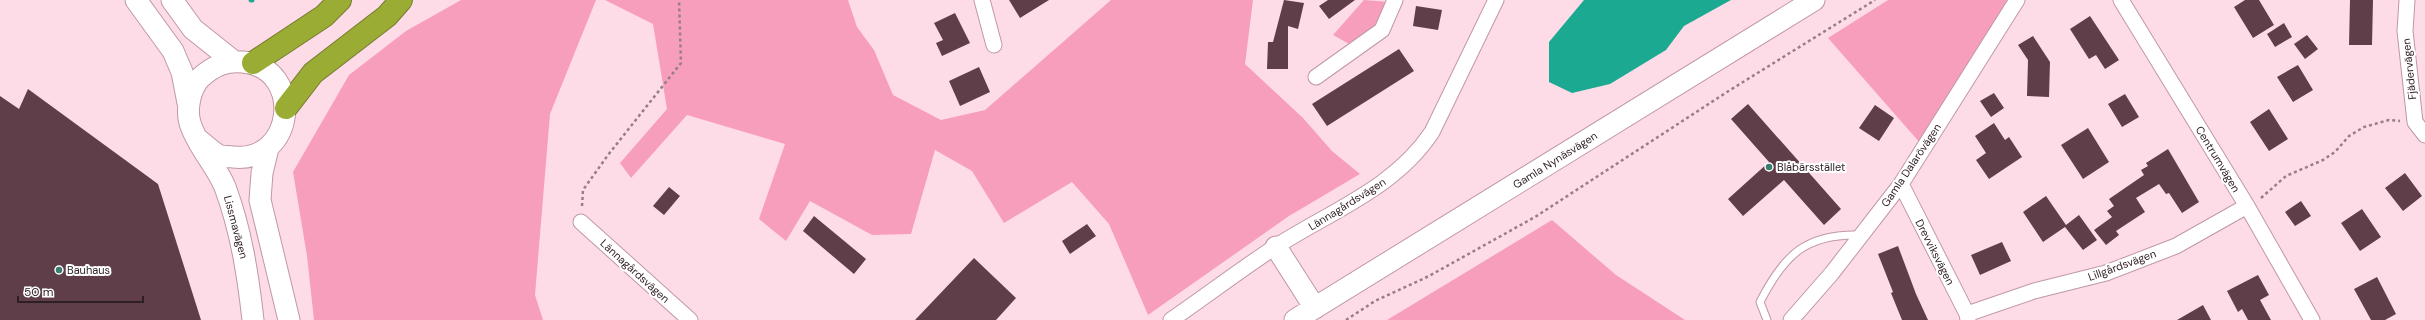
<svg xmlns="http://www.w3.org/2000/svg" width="2425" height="320" viewBox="0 0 2425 320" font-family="'DM Sans',sans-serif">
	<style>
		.green { fill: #f79ebd }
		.water { fill: #1ca991 }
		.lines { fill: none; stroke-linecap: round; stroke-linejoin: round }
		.stream { stroke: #1ca991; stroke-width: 5 }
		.building { fill: #5f3d49 }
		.lane-casing { stroke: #bf98a4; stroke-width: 9 }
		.street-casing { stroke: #bf98a4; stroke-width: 17 }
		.secondary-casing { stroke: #bf98a4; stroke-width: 23 }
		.highway-casing { stroke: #757b2f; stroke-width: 24 }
		.path { stroke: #967e86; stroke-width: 2.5; stroke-dasharray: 3 3; stroke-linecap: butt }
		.lane { stroke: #fff; stroke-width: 7 }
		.street { stroke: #fff; stroke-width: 15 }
		.secondary { stroke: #fff; stroke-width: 21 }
		.highway { stroke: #9bac35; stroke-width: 22 }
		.poi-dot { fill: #3a7c6e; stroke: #fff; stroke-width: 1.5 }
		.labels { text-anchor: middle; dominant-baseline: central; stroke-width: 4; stroke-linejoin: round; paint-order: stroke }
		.street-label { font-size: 11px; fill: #2e1f24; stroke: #fff }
		.poi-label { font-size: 11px; fill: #2e1f24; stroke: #fff; text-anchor: start }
	</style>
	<rect width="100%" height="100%" fill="#fedce7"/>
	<path class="green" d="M461,0h135l-46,114 -15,181 8,25h-229l-7,-64 -14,-84 56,-97 57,-44z
		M605,0h243l9,27 17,23 19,45 48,25 44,-10 126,-110h142l-8,64 58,54 29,33 28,23 -71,42 -141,99 -39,-91 -37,-42 -68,41 -32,-52 -37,-21 -24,84 -39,1 -62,-34 -24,40 -27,-22 26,-75 -98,-29 -56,63 -11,-15 47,-54 -14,-85z
		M1364,0l25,2 -11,25 -27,18 -18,-10z
		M1888,0h119l-86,144 -93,-106z
		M1552,220l64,55 69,45h-298z"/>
	<path class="water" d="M1584,0h147l-47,26 -18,24 -56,34 -38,9 -23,-11v-40z"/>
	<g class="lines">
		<path class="stream" d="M251,0h1"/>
	</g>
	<path class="building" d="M1009,0h40l-29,18z
		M1284,0l20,3 -6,26 -10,-3v43h-21l1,-27h5z
		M1328,0h27l-26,19 -10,-13z
		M2245,0h14l15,25 -21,13 -19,-31z
		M2350,0h23l-1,45h-23z
		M1416,6l26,4 -4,20 -25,-4z
		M955,13l15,30 -28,13 -6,-13 7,-3 -9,-17z
		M2090,16l29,44 -14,9 -9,-14 -7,4 -19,-30z
		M2284,23l8,14 -17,10 -8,-13z
		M2307,35l11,14 -13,10 -11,-15z
		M2033,36l17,26 -1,35 -22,-1 1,-36 -10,-15z
		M1399,49l15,22 -87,55 -15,-22z
		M2298,65l15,25 -20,12 -16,-25z
		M979,67l11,25 -30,14 -11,-25z
		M28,89l130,95 43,136h-201v-224l19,13z
		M1994,93l10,15 -13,9 -11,-16z
		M2125,94l14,23 -17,10 -14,-23z
		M1748,104l93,105 -17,16 -40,-45 -41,36 -15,-17 41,-37 -38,-43z
		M1875,105l19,13 -15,23 -20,-13z
		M2269,109l19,30 -19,12 -19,-29z
		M1994,123l11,17 4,-3 13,20 -33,22 -13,-19 10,-7 -11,-17z
		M2088,128l21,34 -26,17 -22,-34z
		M2168,149l31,53 -17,11 -13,-20 -3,1 -7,-10 -23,14 9,14 -29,19 3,4 -13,10 -12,-15 18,-13 -5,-6 7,-5 -5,-7 35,-24 -3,-5 7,-4 -2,-3z
		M2405,173l17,23 -19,15 -18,-23z
		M669,187l11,9 -16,19 -11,-9z
		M2046,196l20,29 13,-10 18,25 -14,10 -18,-23 -22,15 -20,-30z
		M2301,201l10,15 -16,10 -10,-14z
		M2362,209l19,28 -21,14 -19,-28z
		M814,216l52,43 -12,15 -51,-43z
		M1087,224l9,12 -26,18 -8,-13z
		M2002,242l9,19 -31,14 -9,-20z
		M1898,246l18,48 12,26h-26l-11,-27 2,-1 -15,-38z
		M974,258l42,40 -20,22h-81z
		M2258,275l11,20 -9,5 11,20h-23l-6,-11 -4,3 -11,-21z
		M2377,277l19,37 -11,6h-14l-17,-31z
		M2203,305l8,15h-34z"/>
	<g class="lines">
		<defs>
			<path id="lane" d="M1767,320l-7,-18c24,-47 46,-69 101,-67"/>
			<path id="street" d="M982,0l12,45
				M2121,0l126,206 65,114
				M2407,0l-2,31 10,91 10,13
				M1316,77l66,-47 13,-30
				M1901,184l66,130 1,6
				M581,222l109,98
				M1967,314l67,-23 72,-18 70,-27 71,-40
				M1171,320c35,-24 69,-50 104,-73 56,-36 120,-59 157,-115l64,-132
				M1791,320l41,-47 69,-89 116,-184"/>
			<path id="secondary" d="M136,0l37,51 9,21 6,31
				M172,0l21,29 39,31
				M199,140c6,5 12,11 19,15 4,2 10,1 15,2 62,7 72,-89 10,-95 -17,-2 -30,4 -43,16 -10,11 -14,31 -10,45 7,23 26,42 35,64 16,43 23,88 28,133
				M268,148l-6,25 -2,27 29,120
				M1276,247l39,61
				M1295,320l519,-320"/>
			<path id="highway" d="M253,63l71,-47 16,-16
				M286,108l27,-35 74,-57 14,-16"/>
		</defs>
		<use href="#lane" class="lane-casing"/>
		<use href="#street" class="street-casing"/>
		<use href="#secondary" class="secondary-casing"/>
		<use href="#highway" class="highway-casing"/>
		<path class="path" d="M2261,198l25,-22 37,-16 12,-8 14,-16 15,-9 25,-7 11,1
			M582,206l1,-16 25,-35 73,-92 -2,-63
			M1346,320l29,-19 54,-25 106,-59 192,-125 148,-92"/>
		<use href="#lane" class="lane"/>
		<use href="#street" class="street"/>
		<use href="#secondary" class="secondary"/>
		<use href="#highway" class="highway"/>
	</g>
	<g class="poi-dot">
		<circle cx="1769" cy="167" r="4"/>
		<circle cx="59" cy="270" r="4"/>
	</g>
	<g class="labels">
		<g class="street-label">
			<text transform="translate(2409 69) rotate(-96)">Fjädervägen</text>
			<text transform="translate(2218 159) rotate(59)">Centrumvägen</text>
			<text transform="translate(1555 160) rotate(-32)">Gamla Nynäsvägen</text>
			<text transform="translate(1911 165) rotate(-56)">Gamla Dalarövägen</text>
			<text transform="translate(1347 204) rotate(-32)">Lännagårdsvägen</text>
			<text transform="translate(236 227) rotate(75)">Lissmavägen</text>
			<text transform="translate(1935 252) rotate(63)">Drevviksvägen</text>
			<text transform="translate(2122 265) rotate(-20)">Lillgårdsvägen</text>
			<text transform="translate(635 271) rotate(42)">Lännagårdsvägen</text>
		</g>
		<g class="poi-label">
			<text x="1777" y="167">Blåbärsstället</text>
			<text x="67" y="270">Bauhaus</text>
		</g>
	</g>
	<path d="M18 296v6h125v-6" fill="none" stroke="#2e1f24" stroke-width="2"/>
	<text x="24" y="296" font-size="12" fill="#2e1f24" stroke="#ffffff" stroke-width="3" paint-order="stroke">50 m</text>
</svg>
